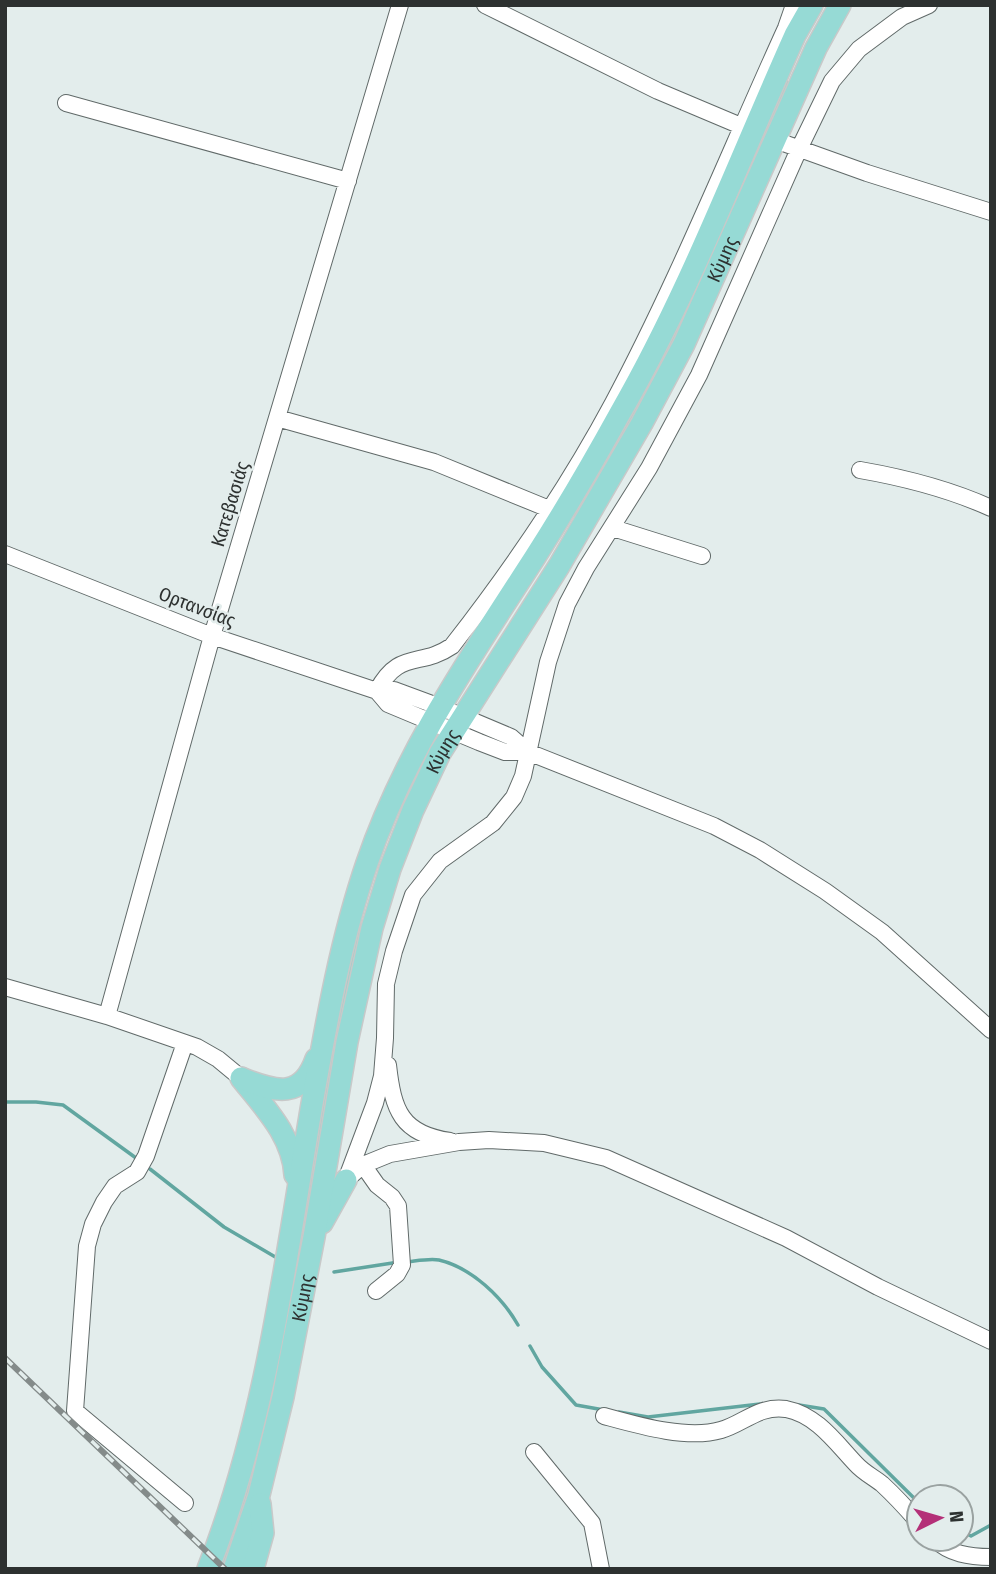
<svg xmlns="http://www.w3.org/2000/svg" width="996" height="1574" viewBox="0 0 996 1574" font-family="'Fira Sans Condensed',sans-serif">
	<style>
		.green { fill: #9ecec9 }
		.lines { fill: none; stroke-linecap: round; stroke-linejoin: round }
		.stream { stroke: #61a6a0; stroke-width: 3.5 }
		.minor-casing { stroke: #616a69; stroke-width: 18 }
		.major-casing { stroke: #c8c9c9; stroke-width: 24 }
		.minor { stroke: #fff; stroke-width: 16 }
		.major { stroke: #96dad5; stroke-width: 21 }
		.rail-casing { stroke: #848b8a; stroke-width: 6 }
		.rail { stroke: #e3edec; stroke-width: 3.5; stroke-dasharray: 10; stroke-linecap: butt }
		.labels { text-anchor: middle; dominant-baseline: central; stroke-width: 5; stroke-linejoin: round; paint-order: stroke }
		.street-label { font-size: 19px; fill: #2d3130; stroke: #e3edec }
	</style>
	<rect width="100%" height="100%" fill="#e3edec"/>
	<path class="green" d="M784,79l8,4 -114,257 -101,180 -6,-5z
		M357,922l8,3 -76,402 -36,164 -27,78h-9z"/>
	<g class="lines">
		<path class="stream" d="M5,1102h31l27,3 73,53
			M150,1169l74,58 53,31
			M406,1262c10,-1 24,-4 33,-2 33,8 63,37 79,65
			M334,1272l65,-10
			M530,1346l12,21 34,38 28,5
			M799,1405l25,4 95,94
			M619,1412l29,5 112,-13
			M961,1531l10,5 20,-11"/>
		<defs>
			<path id="minor" d="M485,5l173,86 83,35
				M66,103l282,78
				M775,140l92,33 124,39
				M277,418l157,44 115,47
				M860,470c46,8 89,19 131,38
				M613,528l89,28
				M5,554l207,82 165,55 17,-1 46,17 71,30 17,15 186,74 46,24 65,41 57,41 109,98
				M377,691c22,-42 43,-23 75,-45 60,-77 115,-157 161,-243 65,-122 116,-250 173,-375l8,-23
				M377,691l11,13 91,38 26,10h23
				M5,987l102,29 90,31 21,12 23,19
				M107,1016l105,-380 188,-631
				M185,1043l-39,113 -9,16 -22,14 -11,16 -11,22 -6,22 -12,165 110,92
				M388,1065c5,45 13,69 62,76
				M363,1165l14,20 15,12 6,9 4,59 -5,9 -21,17
				M346,1180l29,-77 7,-27 3,-38 1,-54 8,-33 19,-56 27,-34 53,-38 21,-26 9,-21 25,-114 19,-58 19,-36 63,-100 50,-93 100,-226 33,-68 27,-32 43,-32 27,-12
				M346,1180l17,-15 27,-11 69,-12 30,-2 55,3 62,15 180,80 92,49 113,54
				M604,1416c33,9 83,24 117,14 22,-6 38,-25 65,-21 31,6 50,34 70,55 7,8 17,13 26,20 13,12 25,25 37,39
				M534,1452l58,71 9,46
				M934,1539c16,15 35,18 57,18"/>
			<g id="major">
				<path d="M241,1078c23,29 52,58 54,97"/>
				<path d="M243,1079c33,13 59,20 73,-20"/>
				<path d="M322,1223l24,-43"/>
				<path d="M208,1569c59,-150 78,-313 105,-471 14,-79 28,-159 54,-235 38,-112 105,-208 168,-306 30,-47 58,-95 85,-144 69,-120 118,-251 175,-378l17,-30"/>
				<path id="s1" d="M234,1569l25,-74 24,-98 31,-160 33,-195 25,-114 18,-59 23,-59 27,-57 119,-187 83,-143 42,-79 132,-296 24,-43"/>
				<path d="M253,1569l10,-36 -3,-29"/>
			</g>
		</defs>
		<use href="#minor" class="minor-casing"/>
		<use href="#major" class="major-casing"/>
		<use href="#minor" class="minor"/>
		<use href="#major" class="major"/>
		<defs>
			<path id="rail" d="M5,1358l220,211"/>
		</defs>
		<use href="#rail" class="rail-casing"/>
		<use href="#rail" class="rail"/>
	</g>
	<g class="labels">
		<g class="street-label">
			<text stroke="none"><textPath href="#s1" startOffset="1414">Κύμης</textPath></text>
			<text transform="translate(230 504) rotate(-73)">Κατεβασιάς</text>
			<text transform="translate(197 607) rotate(21)">Ορτανσίας</text>
			<text stroke="none"><textPath href="#s1" startOffset="847">Κύμης</textPath></text>
			<text stroke="none"><textPath href="#s1" startOffset="280">Κύμης</textPath></text>
		</g>
	</g>
	<rect width="996" height="1574" fill="none" stroke="#2d3130" stroke-width="14"/>
	<g transform="translate(940 1518) rotate(85)"><circle r="33" fill="#e3edec" stroke="#9aa2a1" stroke-width="2"/>
	<path d="M0-5L12 26L0 18L-12 26Z" fill="#b43078"/>
	<text y="-10" font-size="19" font-weight="bold" text-anchor="middle" fill="#2d3130">N</text>
	</g>
</svg>
